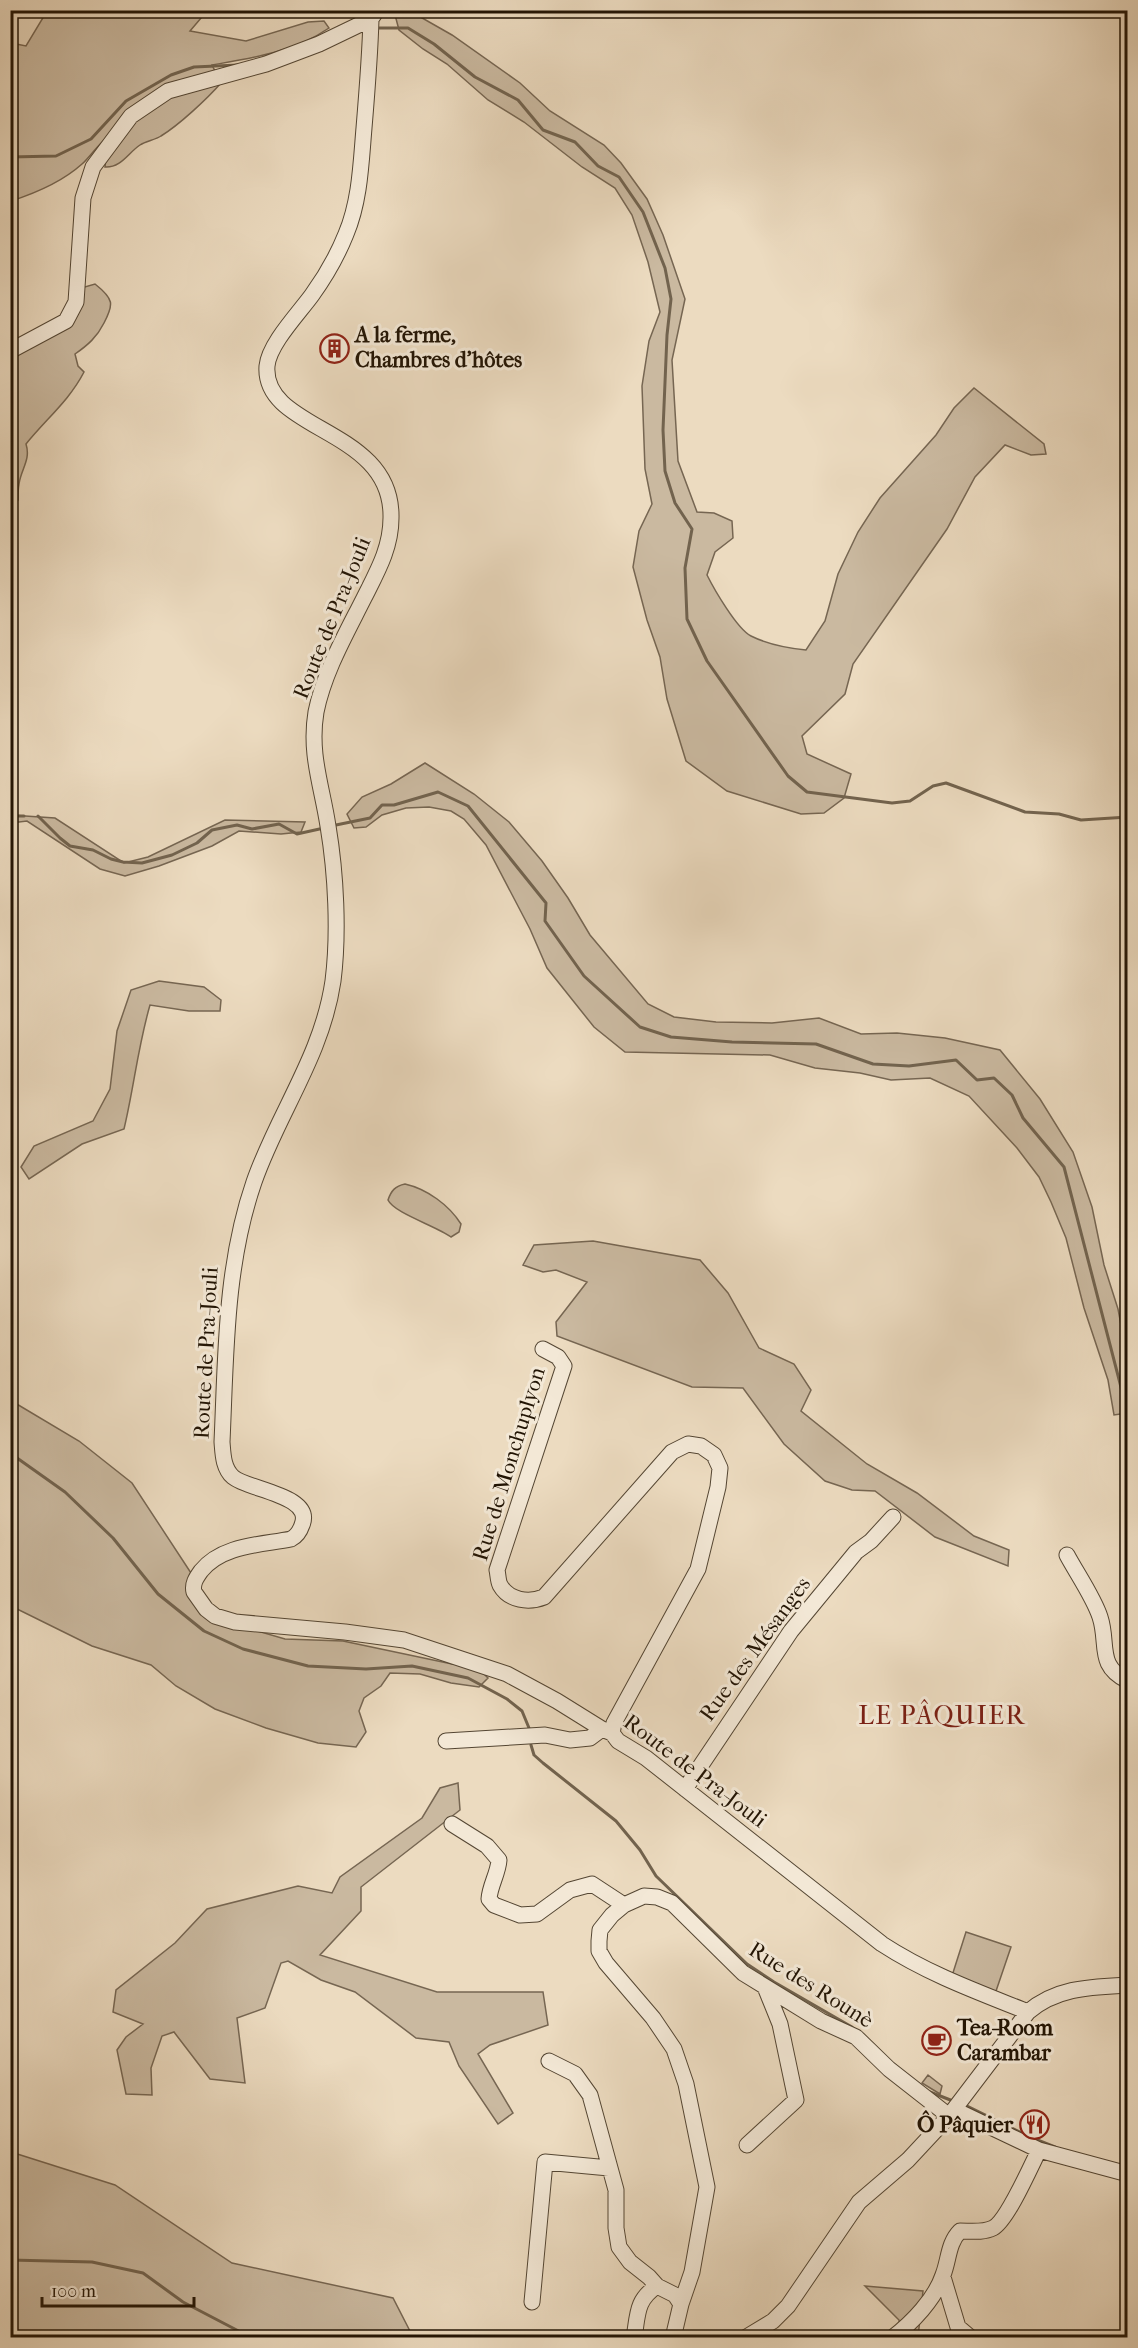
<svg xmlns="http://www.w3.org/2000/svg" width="1138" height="2348" viewBox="0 0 1138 2348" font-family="'IM FELL French Canon',serif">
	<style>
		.green { fill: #cab9a0; stroke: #766652; stroke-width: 1.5 }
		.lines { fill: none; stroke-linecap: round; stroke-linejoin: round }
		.stream { stroke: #72634e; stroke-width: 3 }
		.minor-casing { stroke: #544633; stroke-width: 17 }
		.minor { stroke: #f3e8d6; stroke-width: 15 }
		.labels { text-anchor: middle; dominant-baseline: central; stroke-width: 6; stroke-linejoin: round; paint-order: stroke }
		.poi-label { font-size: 22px; font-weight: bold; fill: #221404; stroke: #f3e8d6; text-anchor: start }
		.street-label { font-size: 22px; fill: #221404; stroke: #f3e8d6 }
		.quarter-label { font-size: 26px; letter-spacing: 1.5px; fill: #7a1f14; stroke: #f3e8d6 }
	</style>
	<rect width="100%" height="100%" fill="#ecdbc0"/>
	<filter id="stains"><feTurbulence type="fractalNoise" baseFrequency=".00333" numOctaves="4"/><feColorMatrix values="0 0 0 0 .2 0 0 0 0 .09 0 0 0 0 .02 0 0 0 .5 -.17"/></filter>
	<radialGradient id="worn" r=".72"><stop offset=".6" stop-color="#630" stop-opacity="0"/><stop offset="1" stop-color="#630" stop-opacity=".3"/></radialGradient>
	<path class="green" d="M47,11h160l-17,20 56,10 62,-19 16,-1 5,7c-35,24 -77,30 -117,37l9,18c-14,16 -42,42 -60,53 -6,4 -15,5 -21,9 -12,8 -19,23 -35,22l3,-30c-11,8 -17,19 -26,27 -20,18 -46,29 -71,37v-158l15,3z
		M394,11h16l42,24 68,48 30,28 54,34 17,18 26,36 16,36 22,64 -13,61 6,101 19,51 17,1 18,8 1,17 -18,14 -8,23c7,14 30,54 44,61 16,8 36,12 55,14l19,-29 13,-47 20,-42 22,-34 56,-63 18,-27 20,-20 70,56 2,10 -15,1 -26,-10 -30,32 -28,52 -94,135 -8,30 -43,42 5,18 44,20 -7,24 -20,15 -23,1 -74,-23 -41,-30 -19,-62 -7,-42 -13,-37 -14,-53 6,-36 13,-27 -7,-35 -3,-83 7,-45 11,-29 -12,-50 -16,-47 -17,-27 -33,-21 -58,-45 -36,-22 -41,-36 -24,-15 -24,-19z
		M95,284c19,15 19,20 9,39 -7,14 -16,22 -29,31l3,12 6,6c-15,29 -38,47 -58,72 5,16 -5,25 -7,40 -1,5 -1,11 -1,16l-7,5v-164l45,-17 15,-23 3,-11z
		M425,763l49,31 35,28 33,39 26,37 22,37 58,69 26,13 42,5 56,1 47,-5 42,16 36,-1 48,5 55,12 40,49 33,53 19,55 12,58 14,44 9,47v57l-13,2 -6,-35 -24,-72 -18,-70 -15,-36 -12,-25 -22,-29 -48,-52 -39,-18 -39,2 -31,-7 -45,-5 -45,-13 -145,-3 -31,-25 -47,-59 -17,-39 -44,-84 -22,-26 -13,-8 -22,-4 -23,1 -24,7 -16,12 -12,1 -7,-14 15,-17 29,-13z
		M10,815l45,3 69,45 24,-6 77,-37 80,2 -4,10 -20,2 -42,-3 -27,15 -53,20 -34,10 -25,-7 -73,-48 -16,2z
		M159,981l45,6 17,13 -1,11h-31l-39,-6c-12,41 -16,82 -26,124l-42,15 -53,35 -8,-12 13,-21 59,-25 17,-32 7,-58 14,-41z
		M405,1184c22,5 44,21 56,40l-2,8 -8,5c-15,-11 -57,-24 -63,-37 3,-9 7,-14 17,-16z
		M593,1241l107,19 28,33 31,55 35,16 17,26 -10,21 66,53 50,29 57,43 35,14 -1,16 -73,-29 -60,-46 -23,-1 -27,-9 -41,-37 -41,-56 -51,-1 -135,-51 -1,-14 31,-40 -31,-12 -13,2 -20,-7 11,-20z
		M10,1400l69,41 53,42 59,90 -3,22 24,23 73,21 58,2 109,23 21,-1 15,15 -9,9 -28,-4 -31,-9 -30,-1 -9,13 -17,12 -5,13 7,21 -10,15 -38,-4 -52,-15 -51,-19 -39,-23 -25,-21 -59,-19 -81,-40z
		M458,1783l2,27 -99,77v24l-41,44 117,37h106l5,33 -58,20 -12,9 35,59 -15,11 -39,-58 -10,-24 -33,-4 -61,-46 -34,-12 -33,-19 -7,2 -16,45 -28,10 8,65 -35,-4 -36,-47 -12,4 -11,32 1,27 -26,-1 -9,-44 9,-13 17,-13 -30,-12 3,-22 59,-47 32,-34 91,-23 34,7 8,-16 82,-59 18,-30z
		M966,1932l45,15 -16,47 -44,-15z
		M928,2075l14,11 -2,8 -18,-11z
		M11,2152l104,33 117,78 161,35 20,39 -378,1 -24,-11z
		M865,2286l58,5 -5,46h-17l-2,-17z"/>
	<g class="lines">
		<path class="stream" d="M379,28h29l26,16 41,33 43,23 25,30 32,12 23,24 21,11 24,35 22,56 6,31 -4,36 -4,95 2,41 10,32 17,26 -7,39 2,51 20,42 81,115 19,16 85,11 18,-2 23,-15 13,-3 79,29 34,2 22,6 47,-3
			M10,157l46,-1 35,-17 35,-38 45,-26 23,-8 44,-2
			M10,816h14
			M38,816l22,22 10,8 23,4 18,9 12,3 19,1 30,-8 25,-12 15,-13 25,-5 15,4 27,-5 18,10 27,-6
			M336,825l34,-7 12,-13h12l44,-13 30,14 78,97 -1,18 39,55 56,51 31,10 61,5 84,2 57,20 36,2 47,-6 21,20 17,-2 18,17 11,23 41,49 58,224 6,49
			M10,1453l55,39 48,46 45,56 46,37 39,18 65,17 58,3 46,-3 56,12 39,21 15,12 7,17
			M531,1745l3,10 9,8 73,58 24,29 16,26 91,88 27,18 78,45
			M930,2092l23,9
			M967,2106l63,31 25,10
			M10,2260l82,2 51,11 40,29 69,36"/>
		<defs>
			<path id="minor" d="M371,19c-1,37 -4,73 -7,109 -3,35 -4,73 -18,106 -8,20 -21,43 -34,61 -13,18 -43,49 -45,71 -5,66 126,61 124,152 0,30 -14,54 -27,80 -18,36 -40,74 -48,114 -7,42 6,74 12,114 8,48 11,107 5,155 -11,75 -55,132 -79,201 -29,84 -28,172 -32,260 1,12 1,26 11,35 15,13 81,18 69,48 -2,6 -5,11 -11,14 -31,6 -69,6 -90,32 -5,7 -9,13 -7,21l12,17 9,7 20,6 110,10 59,8 103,34 50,27 45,28 10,4 6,8 28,17 236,186c46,30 96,48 146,68
				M10,351l56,-30 10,-19 7,-104 10,-31 38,-51 37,-25 98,-27 53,-20 52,-25 6,-9
				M543,1349l15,8 6,9 -67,204c1,4 1,11 3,15 9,16 29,18 44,12l128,-145 16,-8 13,2 13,9 6,13 -2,19 -20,82 -84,154 -2,10
				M1067,1555c9,17 27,43 33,62 9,27 -4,49 28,64
				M446,1741l99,-6 25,5 20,-2 12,-9
				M685,1789l106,-158 65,-79 15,-11 22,-24
				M452,1824l35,22 12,14c-1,14 -9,25 -10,39l5,6 26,10 17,-1 33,-24 22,-6 32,21
				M549,2061l26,13 15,21 26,95v38l3,19 11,15 19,15 8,9
				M955,2110l84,40 89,24
				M747,2145l49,-45 -16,-76 -15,-37
				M943,2277l15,50 13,11
				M532,2302l13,-140 64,6
				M681,2304l11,-32 15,-85 -21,-103 -12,-35 -21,-31 -47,-55 -7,-12v-10l1,-11 12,-15 12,-10 20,-9 13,1 15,6 71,70 78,48 35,16 33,32 60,47
				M634,2338c4,-24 2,-38 23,-52l18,9 6,9 -8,34
				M745,2338l28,-17 15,-15 71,-104 49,-42 41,-44 79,-104c29,-25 64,-25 100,-27
				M892,2338c20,-15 43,-39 51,-63 6,-15 5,-32 17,-44 10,0 23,2 33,-3 14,-7 38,-62 46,-78"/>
		</defs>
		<use href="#minor" class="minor-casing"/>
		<use href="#minor" class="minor"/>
	</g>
	<defs>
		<symbol id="building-ring" viewBox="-11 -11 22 22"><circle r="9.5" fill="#f3e8d6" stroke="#8f2418" stroke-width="1.5"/><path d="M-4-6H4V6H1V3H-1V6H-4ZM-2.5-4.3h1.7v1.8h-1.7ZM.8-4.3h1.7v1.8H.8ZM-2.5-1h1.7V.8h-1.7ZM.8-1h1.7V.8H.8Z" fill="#8f2418"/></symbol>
		<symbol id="cafe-ring" viewBox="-11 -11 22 22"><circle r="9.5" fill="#f3e8d6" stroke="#8f2418" stroke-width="1.5"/><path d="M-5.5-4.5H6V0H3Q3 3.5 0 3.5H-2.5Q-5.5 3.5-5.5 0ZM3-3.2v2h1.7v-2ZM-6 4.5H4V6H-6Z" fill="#8f2418"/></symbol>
		<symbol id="restaurant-ring" viewBox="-11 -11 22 22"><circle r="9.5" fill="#f3e8d6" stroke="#8f2418" stroke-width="1.5"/><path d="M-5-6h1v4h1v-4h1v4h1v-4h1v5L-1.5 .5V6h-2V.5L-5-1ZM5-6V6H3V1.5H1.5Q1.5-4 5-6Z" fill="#8f2418"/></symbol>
	</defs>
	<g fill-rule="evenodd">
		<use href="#building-ring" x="318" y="332" width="33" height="33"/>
		<use href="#cafe-ring" x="920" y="2024" width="33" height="33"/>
		<use href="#restaurant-ring" x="1018" y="2108" width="33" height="33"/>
	</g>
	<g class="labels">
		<g class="poi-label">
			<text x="355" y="335">A la ferme,<tspan x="355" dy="25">Chambres d'hôtes</tspan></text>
			<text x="957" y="2028">Tea-Room<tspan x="957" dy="25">Carambar</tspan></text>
			<text x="1013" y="2125" text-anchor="end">Ô Pâquier</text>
		</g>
		<g class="street-label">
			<text transform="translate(332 618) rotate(-68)">Route de Pra-Jouli</text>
			<text transform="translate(206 1353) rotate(-87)">Route de Pra-Jouli</text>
			<text transform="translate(509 1464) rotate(-73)">Rue de Monchuplyon</text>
			<text transform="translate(755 1649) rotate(-54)">Rue des Mésanges</text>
			<text transform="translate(695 1771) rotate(37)">Route de Pra-Jouli</text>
			<text transform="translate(811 1985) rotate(32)">Rue des Rounè</text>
		</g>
		<g class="quarter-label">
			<text x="942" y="1715">LE PÂQUIER</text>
		</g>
	</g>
	<rect width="1138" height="2348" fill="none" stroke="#ecdbc0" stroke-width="36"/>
	<rect x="12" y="12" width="1114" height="2324" fill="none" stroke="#221404" stroke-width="3"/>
	<rect x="18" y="18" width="1102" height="2312" fill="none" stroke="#221404" stroke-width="1.5"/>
	<path d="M42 2297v9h152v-9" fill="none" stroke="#221404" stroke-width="3"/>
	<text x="51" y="2297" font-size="18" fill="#221404" stroke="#f3e8d6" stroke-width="4.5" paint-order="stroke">100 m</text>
	<rect width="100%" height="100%" filter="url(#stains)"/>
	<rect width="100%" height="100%" fill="url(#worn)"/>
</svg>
